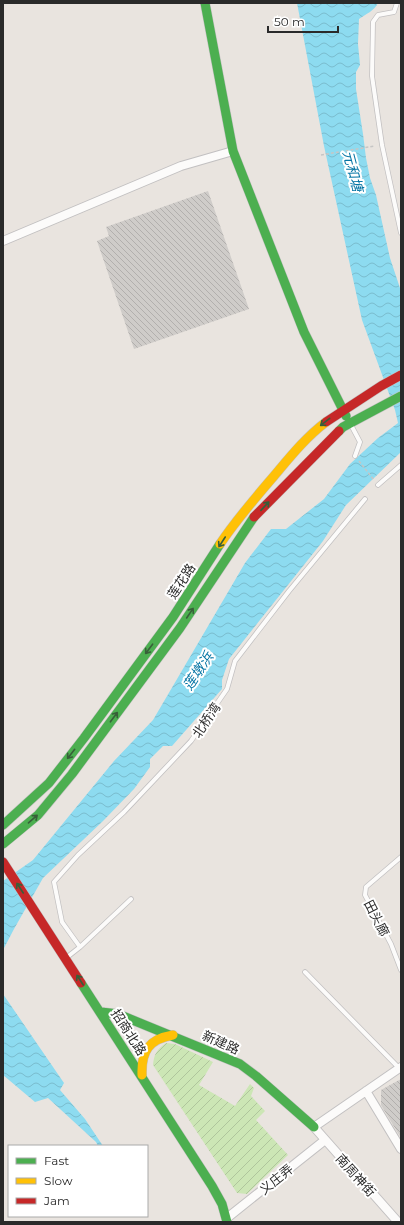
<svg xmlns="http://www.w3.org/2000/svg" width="404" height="1225" viewBox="0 0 404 1225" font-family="Montserrat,'Noto Sans SC',sans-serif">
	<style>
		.garden { fill: url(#garden-furrows) }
		.water { fill: url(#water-waves) }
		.building { fill: url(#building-back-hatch) }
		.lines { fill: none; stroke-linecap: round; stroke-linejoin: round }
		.lane-casing { stroke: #c2c0c1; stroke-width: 5.5 }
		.street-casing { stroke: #c2c0c1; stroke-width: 10 }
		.fast-casing { stroke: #c2c0c1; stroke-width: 10 }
		.slow-casing { stroke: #c2c0c1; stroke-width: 10 }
		.jam-casing { stroke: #c2c0c1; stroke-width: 10 }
		.path { stroke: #c6c6c5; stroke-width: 1.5; stroke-dasharray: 3 2; stroke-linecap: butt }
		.lane { stroke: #fcfbfa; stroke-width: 4 }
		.street { stroke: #fcfbfa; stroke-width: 8 }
		.fast { stroke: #4caf50; stroke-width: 9 }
		.slow { stroke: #ffc107; stroke-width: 9 }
		.jam { stroke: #c62828; stroke-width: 9 }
		.oneway { stroke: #385f39 }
		.labels { text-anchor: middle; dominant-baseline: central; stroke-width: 4; stroke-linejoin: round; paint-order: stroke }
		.street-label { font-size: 13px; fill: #2a2a2a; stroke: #fff }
		.water-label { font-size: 14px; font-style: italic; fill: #0474a4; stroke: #fff }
	</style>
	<defs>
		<pattern id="garden-furrows" width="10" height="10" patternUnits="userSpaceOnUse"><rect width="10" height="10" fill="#cce6b5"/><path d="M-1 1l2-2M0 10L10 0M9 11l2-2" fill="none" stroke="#afc59c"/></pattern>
		<pattern id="water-waves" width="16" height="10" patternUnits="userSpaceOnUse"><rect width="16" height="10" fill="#8ddbf0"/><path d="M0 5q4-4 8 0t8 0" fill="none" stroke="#7abcce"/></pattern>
		<pattern id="building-back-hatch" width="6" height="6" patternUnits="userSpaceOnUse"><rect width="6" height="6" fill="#cfccc9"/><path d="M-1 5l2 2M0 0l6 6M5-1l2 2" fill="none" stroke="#b2afad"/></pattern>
	</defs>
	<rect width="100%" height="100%" fill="#e9e4df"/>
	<path class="garden" d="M166,1043l9,1 38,18 -14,23 36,21 15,-22 4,4 -3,8 14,15 -9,9 32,35 -41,39 -10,-1 -84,-128c1,-11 4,-16 13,-22z"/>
	<path class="water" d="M297,3h81c-4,8 -12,11 -19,16l-1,25 2,21 -4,7v17l7,45 3,24 4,20 6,17 14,63 11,33v161l-55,53 -23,36 -94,118 -7,21v9l-50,57h-9l-13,13v8l-16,22 -31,32 -60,57 -29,51 -11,21v-69l30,-21 81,-99 39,-41 92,-157 26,-34h15l38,-30 26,-35 28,-26 20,-15 -3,-13 -33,-90 -38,-174z
		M3,994l61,89 -4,7 25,29 18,27h-5l-2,-4 -48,-44 -13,4 -32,-27z"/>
	<path class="building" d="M208,191l41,118 -115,40 -37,-108 12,-5 -3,-9z
		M401,1079v59l-20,-33v-15z"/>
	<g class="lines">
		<defs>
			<path id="lane" d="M397,3l-3,9 -16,3 -5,7 -1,54 10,69 19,88
				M350,423l10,19 -5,14
				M378,485l23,-20
				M401,857l-35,30 -1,8 26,49 10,26
				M80,947l-18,-25 -8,-40 24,-27 46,-43 67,-71 36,-52 8,-28 54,-70 76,-92
				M66,958l14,-11 51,-48
				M305,972l94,96"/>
			<path id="street" d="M3,241l178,-75 52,-15
				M366,1091l35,58
				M227,1218l98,-78
				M398,1222l-84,-95 87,-60"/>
			<path id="fast" d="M205,3l28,148 71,181 42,84
				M339,431l4,-4 58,-31
				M3,825l46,-42 35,-45 89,-121 47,-73
				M3,844l35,-29 34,-41 108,-146 74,-111
				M81,983l131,203 10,18 5,18
				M101,1012l17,2 122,50 16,12 58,51"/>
			<path id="slow" d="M220,544c16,-24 35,-46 54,-68 16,-19 32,-39 52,-54
				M142,1075c-1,-24 7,-36 31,-40"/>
			<path id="jam" d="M326,422l55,-36 20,-11
				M254,517l85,-86
				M3,862l78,121"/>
		</defs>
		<use href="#lane" class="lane-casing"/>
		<use href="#street" class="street-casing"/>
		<use href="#fast" class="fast-casing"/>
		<use href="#slow" class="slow-casing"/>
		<use href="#jam" class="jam-casing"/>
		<path class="path" d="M321,155l54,-9
			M359,461l15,19"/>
		<use href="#lane" class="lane"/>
		<use href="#street" class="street"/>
		<use href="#fast" class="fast"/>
		<use href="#slow" class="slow"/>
		<use href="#jam" class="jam"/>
	</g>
	<defs><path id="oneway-shaft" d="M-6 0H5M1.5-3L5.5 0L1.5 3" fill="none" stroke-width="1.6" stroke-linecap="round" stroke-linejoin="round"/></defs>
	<g class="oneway">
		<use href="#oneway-shaft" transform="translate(325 422) rotate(142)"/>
		<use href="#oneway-shaft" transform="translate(265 506) rotate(-47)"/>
		<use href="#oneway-shaft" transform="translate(222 542) rotate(123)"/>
		<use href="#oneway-shaft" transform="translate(190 613) rotate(-56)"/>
		<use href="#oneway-shaft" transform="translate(149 649) rotate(127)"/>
		<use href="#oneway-shaft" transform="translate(114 717) rotate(-53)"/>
		<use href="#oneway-shaft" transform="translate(71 754) rotate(128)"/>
		<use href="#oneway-shaft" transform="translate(33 819) rotate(-41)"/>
		<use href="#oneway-shaft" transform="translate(20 888) rotate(-123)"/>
		<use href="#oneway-shaft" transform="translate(80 980) rotate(-123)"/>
	</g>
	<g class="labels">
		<g class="street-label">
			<text transform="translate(181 581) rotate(-57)">莲花路</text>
			<text transform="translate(206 720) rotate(-56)">北桥湾</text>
			<text transform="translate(377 918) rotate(63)">田头廊</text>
			<text transform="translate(129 1032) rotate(57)">招商北路</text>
			<text transform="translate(221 1042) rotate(24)">新建路</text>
			<text transform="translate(356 1175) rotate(48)">南周神街</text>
			<text transform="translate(276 1179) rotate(-39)">义庄弄</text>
		</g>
		<g class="water-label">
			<text transform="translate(353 171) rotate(75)">元和塘</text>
			<text transform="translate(198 671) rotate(-56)">莲墩浜</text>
		</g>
	</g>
	<rect width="404" height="1225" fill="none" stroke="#2a2a2a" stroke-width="8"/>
	<rect x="8" y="1145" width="140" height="72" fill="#ffffff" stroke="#aaaaaa"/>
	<rect x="16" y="1158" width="20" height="6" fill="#4caf50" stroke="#aaaaaa"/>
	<text x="44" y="1165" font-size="12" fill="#2a2a2a">Fast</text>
	<rect x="16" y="1178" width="20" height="6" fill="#ffc107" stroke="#aaaaaa"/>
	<text x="44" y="1185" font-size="12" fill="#2a2a2a">Slow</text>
	<rect x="16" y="1198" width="20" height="6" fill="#c62828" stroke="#aaaaaa"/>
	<text x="44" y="1205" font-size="12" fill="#2a2a2a">Jam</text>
	<path d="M268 26v6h70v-6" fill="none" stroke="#2a2a2a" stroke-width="2"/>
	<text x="274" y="26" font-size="12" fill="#2a2a2a" stroke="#ffffff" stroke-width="3" paint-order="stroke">50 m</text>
</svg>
